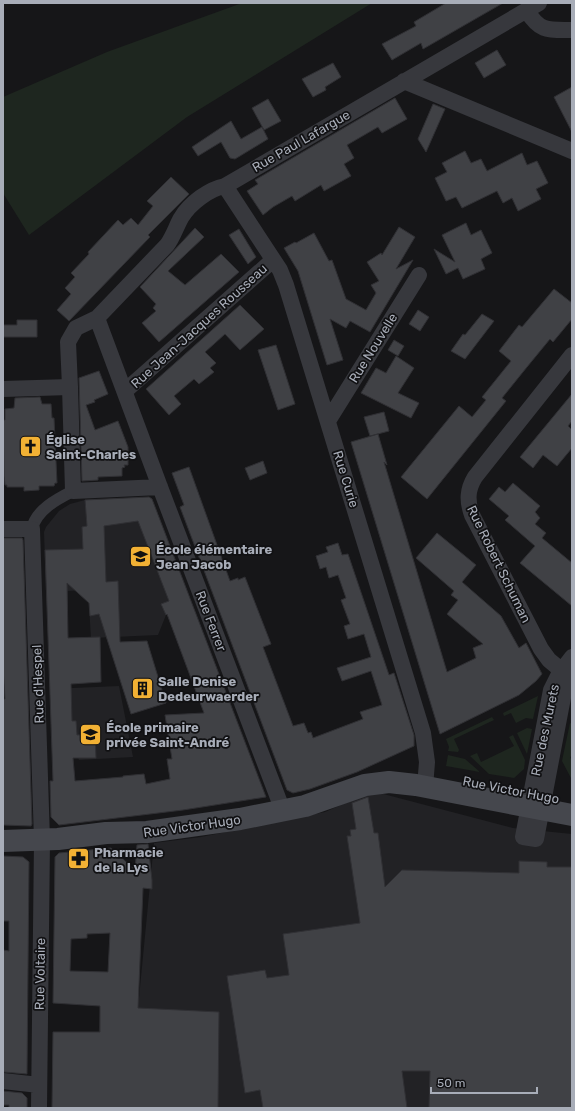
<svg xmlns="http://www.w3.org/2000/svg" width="575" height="1111" viewBox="0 0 575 1111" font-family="Rubik,sans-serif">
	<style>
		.built { fill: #222225 }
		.green { fill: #1e261f }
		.building { fill: #404145; stroke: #303034; fill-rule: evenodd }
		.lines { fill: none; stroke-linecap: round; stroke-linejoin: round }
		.pedestrian { stroke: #37383d; stroke-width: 12 }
		.minor { stroke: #37383d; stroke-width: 16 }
		.secondary { stroke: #45474d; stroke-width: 22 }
		.labels { text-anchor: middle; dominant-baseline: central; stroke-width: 3.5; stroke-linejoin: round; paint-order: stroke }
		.street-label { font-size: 13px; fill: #a8adb8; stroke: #111113 }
		.poi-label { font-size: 13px; font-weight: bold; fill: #a8adb8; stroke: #111113; text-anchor: start }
	</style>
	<rect width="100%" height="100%" fill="#161618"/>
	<path class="built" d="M149,497l3,2 40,105 -26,11 -8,20 -67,3 -3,-48 -42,2 -2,-60 2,-5 13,-16 11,-7 15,-4 2,25 26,-4 -2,-22z
		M119,686l14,71 -54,3 -29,-71z
		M372,791l141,37 59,6v274h-477l5,-102 38,2 16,-165 47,-6 124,-25z"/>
	<path class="green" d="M242,3h130l-185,114 -158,118 -26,-42v-96l104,-45z
		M538,696l-5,23 -7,-1 -10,5 -5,-10 -7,3 -1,-3z
		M492,717l2,3 -40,19 5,11 -1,2 -10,-1 1,-4 -3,-8z
		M570,723l2,1v30l-2,4 2,1v21l-10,-19z
		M527,728l5,1 -5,25 -10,-21z
		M513,735l12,25 -1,9 -10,9 -25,-4 -19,-18 7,-3 4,9 33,-16 -5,-9z
		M448,755l17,4 15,13 -34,-6z"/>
	<path class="building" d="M446,3h57l-80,46 -2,-6 -29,17 -10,-16 34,-18 -2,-4z
		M497,50l9,15 -22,13 -9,-15z
		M333,63l8,14 -16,10 1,3 -13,7 -11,-18z
		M572,87v45l-18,-35z
		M395,98l12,21 -25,14 -4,-6 -31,18 7,13 -10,6 7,12 -27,15 -3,-6 -26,16 -3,-5 -19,11 -10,8 -16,-24 11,-7 -3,-4z
		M268,99l13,22 -17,9 -12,-22z
		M433,104l12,5 -19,43 -8,-13z
		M231,121l10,18 21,-12 6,12 -33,20 -5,-1 -9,-16 -23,14 -6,-9z
		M465,151l6,12 10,-4 6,12 35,-18 5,12 10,-4 11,22 -12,6 5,10 -23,12 -6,-13 -9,5 -6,-12 -35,17 -6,-11 -10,4 -11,-23 12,-6 -5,-9z
		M171,177l18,17 -41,41 2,2 -81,84 -12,-11 14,-16 -6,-6 10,-11 -4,-4 18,-19 -1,-2 30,-32 5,5 8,-7 7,7 15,-19 -6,-5z
		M466,223l5,12 10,-5 11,23 -11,6 4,10 -22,10 -5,-11 -12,6 -12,-25 21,13 -13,-27z
		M399,227l16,10 -19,32 17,-9 -43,72 -20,-11 -4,7 -16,-9 13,41 -16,5 -29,-94 -14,-23 11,-6 1,1 18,-10 15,28 3,-1 14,39 20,11 10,-17 -5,-8 8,-4 -12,-19 14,-9 1,2z
		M195,228l9,9 -36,34 17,14 36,-31 18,18 -80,70 -17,-19 14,-12 -3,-3 3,-4 -16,-17z
		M239,229l17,28 -8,7 -19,-29z
		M554,289l18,14v16l-19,23 -3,-3 -23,28 -25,31 4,3 -79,98 -26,-22 58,-71 13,11 14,-17 -4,-3 29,-36 -12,-10 20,-26 3,2z
		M240,305l24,24 -24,21 -15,-16 -11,10 -9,8 11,11 -6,5 4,4 -15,12 -5,-5 -20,17 7,8 -12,11 -23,-26z
		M418,310l11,7 -9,14 -11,-7z
		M482,314l12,7 -29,38 -14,-8 12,-17 2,1z
		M17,320h20v17h-34v-12h14z
		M394,340l10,6 -6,10 -10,-6z
		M276,345l19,59 -17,6 -20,-60z
		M396,356l18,12 -16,25 21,10 -8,15 -50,-25 15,-25 10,5z
		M99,371l9,23 -14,6 1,2 -9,3 9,25 23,-9 10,26v18h-4l1,2 -3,1v8l-24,1v3l-16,1 -3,-103z
		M572,394v27l-4,5 4,4v18l-15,18 -14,-11 -10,13 -13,-11z
		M40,397l2,7h9l1,14h2l3,65h-2l-1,3h-15v4l-15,1v-4h-17v-2h-2l-1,-9 -1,-56h2v-11l9,-1 1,-10z
		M384,412l5,19 -19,5 -6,-19z
		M378,434l9,31 -3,-3 63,210 29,-14 -3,-10 10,-4 -36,-30 11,-14 -7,-5 3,-4 -38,-33 21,-25 39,32 -14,17 39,34 18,32 7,-5 16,31 -6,7 -17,14 -79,39 -89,-292z
		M263,461l4,12 -17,7 -5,-12z
		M189,467l41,114 8,-3v2l7,-3 26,67 -8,3 30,79 11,-3 4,10 3,-1 2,6 50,-19 -3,-7 22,-7 -11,-34 -29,10 -5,-13 34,-11 -7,-23 -16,5 -4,-13 6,-2 -9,-24 5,-2 -8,-23 -9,3 -3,-11 -6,2 -4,-13 12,-4 -2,-5 12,-4 4,12 6,-1 41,121 5,-2 20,62v11l-57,26 -47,17 -17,4 -6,-3 -107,-283 4,-2 -12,-32z
		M513,483l27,23 -5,6 5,6 -5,6 11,9 -4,5 30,25v43l-52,-43 15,-17 -30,-26 4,-4 -20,-17 10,-12 6,5z
		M149,497l3,2 114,298 -83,13 -124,15 -8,-8 -1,-36h3l-8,-231 38,-1 -1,-22 5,-1 -2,-26zM138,521l31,80 -8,3 5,11 1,-1 37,99 -39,2 7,44h-5l3,20 -24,5 -2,-10 -21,2v1l-48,4 -2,-23h23l-1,-24 -18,1 -1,-14h-4l-1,-37 30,-2 -1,-45 -32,1 -1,-55 22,20 1,13 9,-2 32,100 35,-11 -19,-62 -27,1 -2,-61 -12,1 -2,-56z
		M3,538h19l1,2 9,284 -1,2 -28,-1v-126h2l-2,-31z
		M368,797l6,36h4l7,54 17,-17 117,3v-12l28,1v5h25v241h-143l1,-37h-28l5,37h-144l-3,-18 -15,3 -18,-117 38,-6 2,8 22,-3 -6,-41 77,-11 -13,-87h4l-1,-6 6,-1 -4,-26z
		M148,844l4,36v9l-9,-1 -5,120 81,4 -1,96h-166l1,-76h47v-26l-47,-3 2,-146 4,-4 52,-5 24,22 2,-25zM110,933l-2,39 -38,-1 1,-32 16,-1v-4z
		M3,856l20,1 6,5 -2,212 -24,-2v-122l6,1v-30h-6z
		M3,1091l19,2 5,5v10h-18v-3h-6z"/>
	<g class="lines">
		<path class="pedestrian" d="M32,529c4,-19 25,-30 41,-38"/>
		<path class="minor" d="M527,11c13,21 21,19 45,19
			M404,81l168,70
			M225,186l55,84 6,15 137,448 4,29 -2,25
			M97,318l63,169 123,324
			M70,387l-2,-45 8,-14 21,-10 70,-73c6,-8 9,-18 14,-27 9,-15 28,-29 44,-32l314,-183
			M3,389l67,-2 3,104 87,-4
			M125,391l148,-131
			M328,421l91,-146
			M3,529h29l10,311 -3,268
			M572,657l-13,17 -8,16 -28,147 13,2 30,-157 6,-22
			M567,675l-18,-15 -8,-11 -69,-134c-5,-14 -5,-25 3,-38l97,-122
			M3,1081l36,4"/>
		<path class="secondary" d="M3,841l55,-2 48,-6 41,-1 93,-13 65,-13 60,-21 24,-3 27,3 156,30"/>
	</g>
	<defs>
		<symbol id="church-square" viewBox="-11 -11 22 22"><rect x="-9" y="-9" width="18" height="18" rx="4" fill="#f2b134" stroke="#111113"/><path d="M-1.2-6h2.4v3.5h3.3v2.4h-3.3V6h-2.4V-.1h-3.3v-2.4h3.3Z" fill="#111"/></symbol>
		<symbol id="school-square" viewBox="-11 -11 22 22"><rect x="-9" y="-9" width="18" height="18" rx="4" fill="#f2b134" stroke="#111113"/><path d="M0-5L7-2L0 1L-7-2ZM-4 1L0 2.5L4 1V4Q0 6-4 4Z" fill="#111"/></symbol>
		<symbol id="building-square" viewBox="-11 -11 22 22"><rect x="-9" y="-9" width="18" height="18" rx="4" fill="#f2b134" stroke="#111113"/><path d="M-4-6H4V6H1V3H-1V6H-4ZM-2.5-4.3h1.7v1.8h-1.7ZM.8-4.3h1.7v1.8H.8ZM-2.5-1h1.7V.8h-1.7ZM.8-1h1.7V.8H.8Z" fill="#111"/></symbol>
		<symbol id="pharmacy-square" viewBox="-11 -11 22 22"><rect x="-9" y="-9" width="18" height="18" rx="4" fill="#f2b134" stroke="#111113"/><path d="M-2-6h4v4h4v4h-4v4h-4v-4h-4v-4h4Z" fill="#111"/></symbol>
	</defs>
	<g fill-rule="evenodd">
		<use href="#church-square" x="18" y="434" width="25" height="25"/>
		<use href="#school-square" x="128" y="544" width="25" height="25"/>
		<use href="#building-square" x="130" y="676" width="25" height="25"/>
		<use href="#school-square" x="78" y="722" width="25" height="25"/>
		<use href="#pharmacy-square" x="66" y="846" width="25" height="25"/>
	</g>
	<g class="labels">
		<g class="street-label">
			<text transform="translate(301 141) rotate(-30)">Rue Paul Lafargue</text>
			<text transform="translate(199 326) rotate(-42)">Rue Jean-Jacques Rousseau</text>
			<text transform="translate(373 348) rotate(-58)">Rue Nouvelle</text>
			<text transform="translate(346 479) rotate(73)">Rue Curie</text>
			<text transform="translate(499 564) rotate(64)">Rue Robert Schuman</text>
			<text transform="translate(211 621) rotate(69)">Rue Ferrer</text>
			<text transform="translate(38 684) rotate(-92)">Rue d'Hespel</text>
			<text transform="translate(545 730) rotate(-78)">Rue des Murets</text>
			<text transform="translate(511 790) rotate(11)">Rue Victor Hugo</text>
			<text transform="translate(192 826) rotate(-8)">Rue Victor Hugo</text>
			<text transform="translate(40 974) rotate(-89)">Rue Voltaire</text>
		</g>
		<g class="poi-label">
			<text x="46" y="439">Église<tspan x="46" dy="15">Saint-Charles</tspan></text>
			<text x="156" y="549">École élémentaire<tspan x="156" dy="15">Jean Jacob</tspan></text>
			<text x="158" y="681">Salle Denise<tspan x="158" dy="15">Dedeurwaerder</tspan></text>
			<text x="106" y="727">École primaire<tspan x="106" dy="15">privée Saint-André</tspan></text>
			<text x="94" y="852">Pharmacie<tspan x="94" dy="15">de la Lys</tspan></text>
		</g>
	</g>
	<rect width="575" height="1111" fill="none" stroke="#a8adb8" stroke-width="8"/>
	<path d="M431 1087v6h106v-6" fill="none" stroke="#a8adb8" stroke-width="2"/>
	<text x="437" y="1087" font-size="12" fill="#a8adb8" stroke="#111113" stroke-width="3" paint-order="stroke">50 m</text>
</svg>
